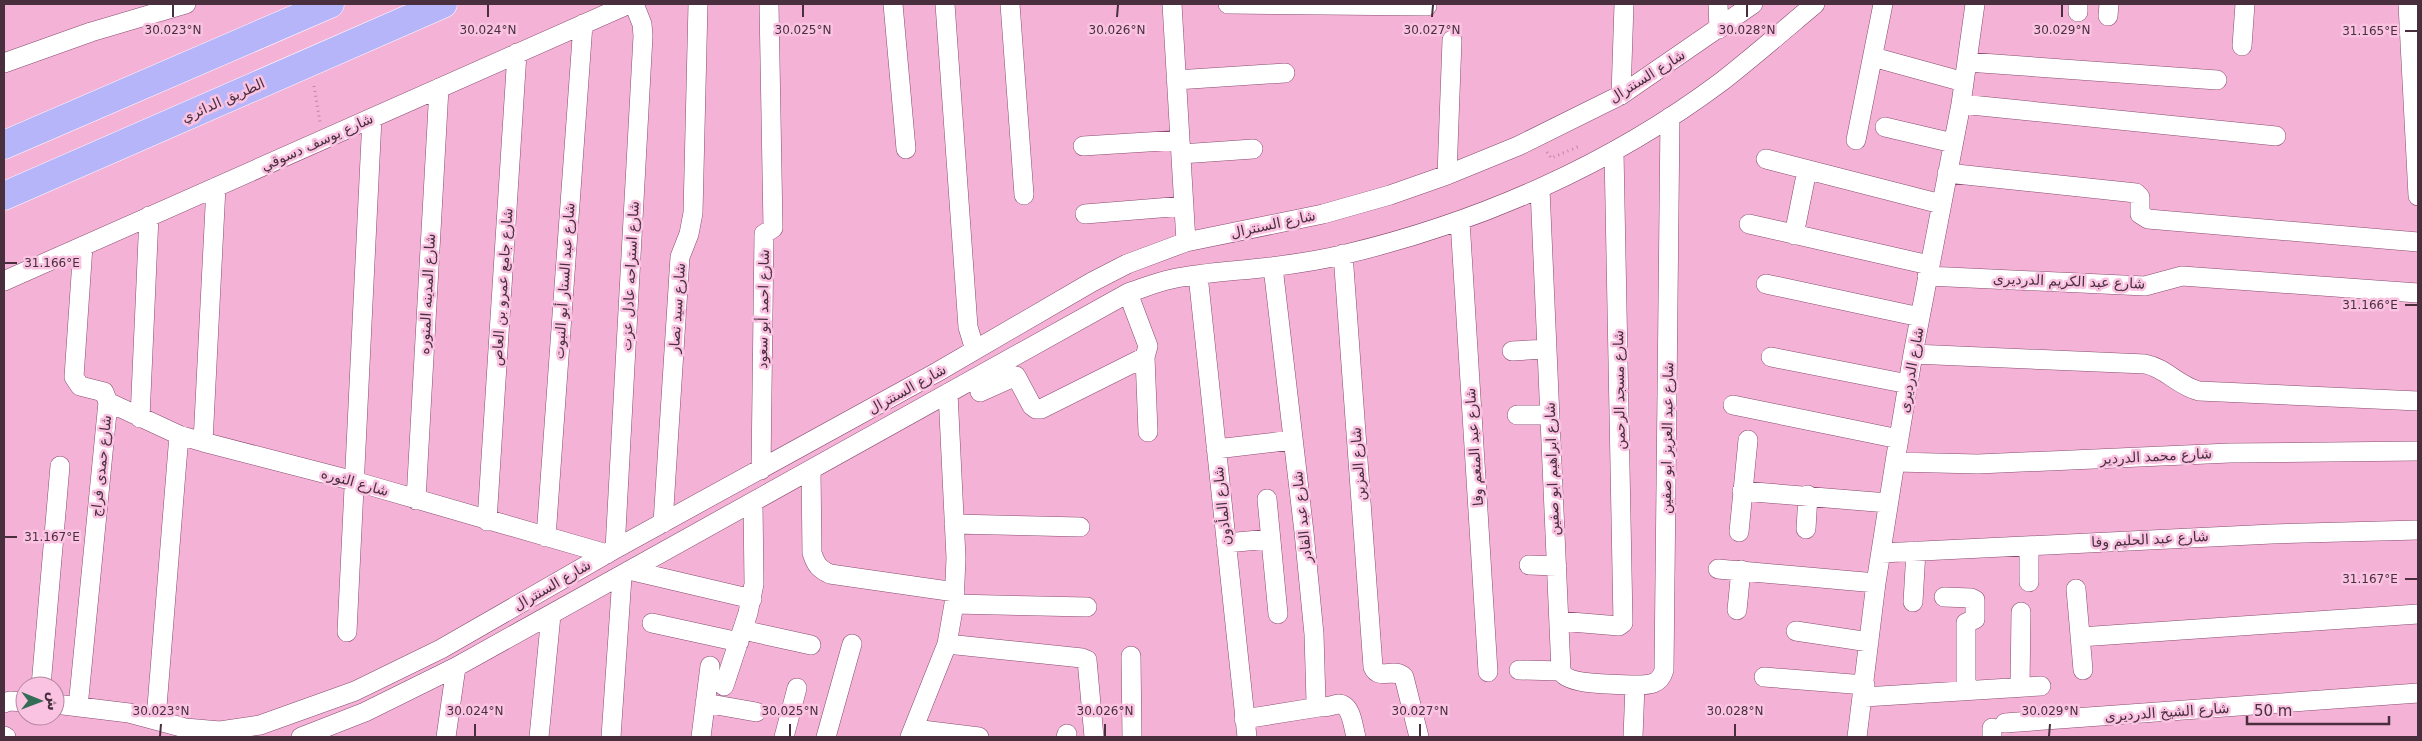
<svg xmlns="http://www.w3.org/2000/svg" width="2422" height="741" viewBox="0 0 2422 741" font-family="'DejaVu Sans',Vazirmatn,sans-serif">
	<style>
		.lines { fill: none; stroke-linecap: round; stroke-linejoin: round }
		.minor-casing { stroke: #874c6f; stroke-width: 20 }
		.highway-casing { stroke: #fff; stroke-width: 29 }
		.path { stroke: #bd87a5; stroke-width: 3; stroke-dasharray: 1 4; stroke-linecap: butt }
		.minor { stroke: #fff; stroke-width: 19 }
		.highway { stroke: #b6b5fa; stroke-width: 28 }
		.ticks { fill: none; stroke: #492f3e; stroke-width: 2 }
		.labels { text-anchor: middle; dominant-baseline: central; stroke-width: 5; stroke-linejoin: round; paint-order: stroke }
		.street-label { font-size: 14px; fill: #492f3e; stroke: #fac3e2 }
		.ticks-label { font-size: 12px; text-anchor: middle; fill: #492f3e; stroke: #fac3e2; stroke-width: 5; stroke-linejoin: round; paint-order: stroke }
	</style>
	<rect width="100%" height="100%" fill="#f5b2d7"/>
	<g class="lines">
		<defs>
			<path id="minor" d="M893,4l13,145
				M945,4l23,323 7,23
				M1010,4l14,191
				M1172,4l14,238
				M1228,4l199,2
				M1718,4l1,25
				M2408,4l10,192
				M2078,12v-8
				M2108,16l1,-12
				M2242,46l3,-42
				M1873,57l91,25
				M1967,62l250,18
				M4,63l87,-31 95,-28
				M1176,80l109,-7
				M1621,95l3,-91
				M1961,104l315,32
				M1885,127l68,16
				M1856,140l27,-136
				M1083,146l97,-6
				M1181,154l72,-5
				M1766,159l175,45
				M1947,173l189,20 4,4v17l8,5 270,23
				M1447,175l5,-135
				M1540,189l21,482c6,15 58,13 74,14
				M1085,214l99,-8
				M1460,221l28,451
				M1749,224l180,41
				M1794,235l13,-65
				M1343,254l30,413c6,14 21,0 31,10l15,60
				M1273,267l31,265 10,102 2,68 6,5c6,0 11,-2 16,-3 14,0 15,23 18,33
				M1198,275l49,462
				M1927,276l218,10 37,-10 236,17
				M4,281l625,-277
				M1766,284l154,33
				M1128,293l20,53 -3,11 3,75
				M1512,351l35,-2
				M1913,354l232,10c21,4 33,22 54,27l219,10
				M1771,357l137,27
				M980,392l36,-16 16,30 4,3h5l104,-52
				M108,402l71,33 24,7 151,39 253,73
				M1733,405l166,34
				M1517,415h33
				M140,418l9,-202
				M203,442l13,-255
				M1216,449l77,-9
				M1895,462l83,2 252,-11 188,-2
				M761,470l3,-236 9,-6 -4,-224
				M811,470l1,83c4,12 7,16 18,21l125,18
				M1742,491l146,12
				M1267,499l11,115
				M416,500l23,-412
				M487,521l30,-468
				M663,523l17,-266 9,-23 4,-21 5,-209
				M954,524l126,3
				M1806,529l2,-34
				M1739,532l9,-92
				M546,537l37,-513
				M1226,543l44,-4
				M615,549l28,-513 -1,-12 -8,-20
				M1881,553l391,-19 146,-4
				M1529,565l28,1
				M1718,569l158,14
				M633,571l119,28
				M2029,582v-36
				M2076,589l7,81
				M1944,597l27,1 4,2v19l-9,4v68
				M1913,602l3,-51
				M954,604l133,3
				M1737,610l4,-40
				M1559,621l60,5 4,-3 -9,-472
				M652,623l87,19
				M743,630l68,15
				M1796,631l73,11
				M347,632l25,-514
				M2080,637l338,-23
				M947,644l135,14 5,2 7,77
				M1131,656l1,81
				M1519,670l42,1
				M1764,677l101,8
				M41,686l19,-220
				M724,686l24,-73 6,-29 -1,-81
				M2020,687l1,-75
				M1864,697l177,-11
				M4,703l6,-2 15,1
				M705,703l51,9
				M55,704l74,9 56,15 35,3 40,-6 95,-34 86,-42 174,-100 324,-178 153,-89 35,-18 59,-22 137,-28 67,-19 57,-20 71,-29 103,-51 132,-91
				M78,707l30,-305 -4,-10 -24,-6 -6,-9 9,-131
				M156,719l23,-284
				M1244,719l75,-12
				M2005,723l413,-30
				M1992,728v9
				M914,729l65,8
				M4,736l2,1
				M301,737l64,-25 91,-45 672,-374c15,-5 29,-11 44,-14 32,-7 66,-8 98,-12 25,-3 51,-7 76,-13 134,-32 264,-89 375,-172 32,-25 63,-52 94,-78
				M446,737l10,-70
				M539,737l12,-122
				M611,737l11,-160
				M701,737l9,-71
				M784,737l13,-49
				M826,737l26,-93
				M910,737l37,-93 7,-40 2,-46 -8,-165
				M1066,737l1,-3
				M1633,737l2,-52c14,0 25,0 29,-15l6,-553
				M1857,737l19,-154 19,-121 18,-108 48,-250 14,-100"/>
			<path id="highway" d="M4,145l326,-141
				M4,196l439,-192"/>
		</defs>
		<use href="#minor" class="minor-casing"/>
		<use href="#highway" class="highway-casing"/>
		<path class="path" d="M314,86l6,36
			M1547,152l4,6 29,-12"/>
		<use href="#minor" class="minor"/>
		<use href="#highway" class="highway"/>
	</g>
	<path class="ticks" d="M173,17v-12M488,17v-12M803,17v-12M1117,17l1,-12M1432,17l1,-12M1747,17v-12M2062,17v-12M2405,31h12M5,263h12M2405,305h12M5,537h12M2405,579h12M160,736l1,-12M475,736v-12M790,736v-12M1105,736v-12M1420,736v-12M1735,736v-12M2049,736l1,-12"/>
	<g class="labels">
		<g class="street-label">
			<text transform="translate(1647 76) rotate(-32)">شارع السنترال</text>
			<text transform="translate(223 100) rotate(-24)">الطريق الدائري</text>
			<text transform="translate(317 142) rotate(-24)">شارع يوسف دسوقي</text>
			<text transform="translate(1273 224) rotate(-12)">شارع السنترال</text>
			<text transform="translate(630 276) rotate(-87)">شارع استراحه عادل عزت</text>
			<text transform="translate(564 281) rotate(-86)">شارع عبد الستار أبو النبوت</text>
			<text transform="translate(2069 281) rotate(2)">شارع عبد الكريم الدرديرى</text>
			<text transform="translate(502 287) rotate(-86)">شارع جامع عمرو بن العاص</text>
			<text transform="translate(427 294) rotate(-87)">شارع المدينه المنوره</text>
			<text transform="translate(677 308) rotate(-86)">شارع سيد نصار</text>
			<text transform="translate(763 309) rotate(-89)">شارع احمد أبو سعود</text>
			<text transform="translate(1911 370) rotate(-80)">شارع الدرديرى</text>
			<text transform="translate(907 389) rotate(-29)">شارع السنترال</text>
			<text transform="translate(1619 390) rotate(-91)">شارع مسجد الرحمن</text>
			<text transform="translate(1667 438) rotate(-89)">شارع عبد العزيز ابو صفين</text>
			<text transform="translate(1474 447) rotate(-94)">شارع عبد المنعم وفا</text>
			<text transform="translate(2156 456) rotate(-3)">شارع محمد الدردير</text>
			<text transform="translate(1358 464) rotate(-94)">شارع المزين</text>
			<text transform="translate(101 466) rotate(-84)">شارع حمدى فراج</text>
			<text transform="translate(1552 469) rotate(-92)">شارع ابراهيم ابو صفين</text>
			<text transform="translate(355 482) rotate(16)">شارع الثوره</text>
			<text transform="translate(1222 506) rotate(-96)">شارع المأذون</text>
			<text transform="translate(1302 517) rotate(-96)">شارع عبد القادر</text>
			<text transform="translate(2150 539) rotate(-3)">شارع عبد الحليم وفا</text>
			<text transform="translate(552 585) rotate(-30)">شارع السنترال</text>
			<text transform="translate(2167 712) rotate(-4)">شارع الشيخ الدرديرى</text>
		</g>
	</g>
	<g class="ticks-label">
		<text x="173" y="34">30.023°N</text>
		<text x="488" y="34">30.024°N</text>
		<text x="803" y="34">30.025°N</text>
		<text x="1117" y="34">30.026°N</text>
		<text x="1432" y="34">30.027°N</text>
		<text x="1747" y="34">30.028°N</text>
		<text x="2062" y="34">30.029°N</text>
		<text x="2370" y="35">31.165°E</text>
		<text x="52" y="267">31.166°E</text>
		<text x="2370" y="309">31.166°E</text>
		<text x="52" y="541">31.167°E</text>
		<text x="2370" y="583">31.167°E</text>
		<text x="161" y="715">30.023°N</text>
		<text x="475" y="715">30.024°N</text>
		<text x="790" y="715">30.025°N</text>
		<text x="1105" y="715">30.026°N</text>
		<text x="1420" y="715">30.027°N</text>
		<text x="1735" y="715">30.028°N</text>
		<text x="2050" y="715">30.029°N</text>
	</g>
	<rect width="2422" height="741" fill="none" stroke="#492f3e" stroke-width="10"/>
	<g transform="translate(40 701) rotate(91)"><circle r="24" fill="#fac3e2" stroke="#b388a0"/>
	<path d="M0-4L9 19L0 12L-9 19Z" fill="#346d56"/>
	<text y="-8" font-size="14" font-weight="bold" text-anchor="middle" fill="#492f3e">ش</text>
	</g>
	<path d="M2247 716v8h142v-8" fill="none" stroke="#492f3e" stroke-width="2.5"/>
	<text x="2254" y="716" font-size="15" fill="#492f3e" stroke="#fac3e2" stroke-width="4" paint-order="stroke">50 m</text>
</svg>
